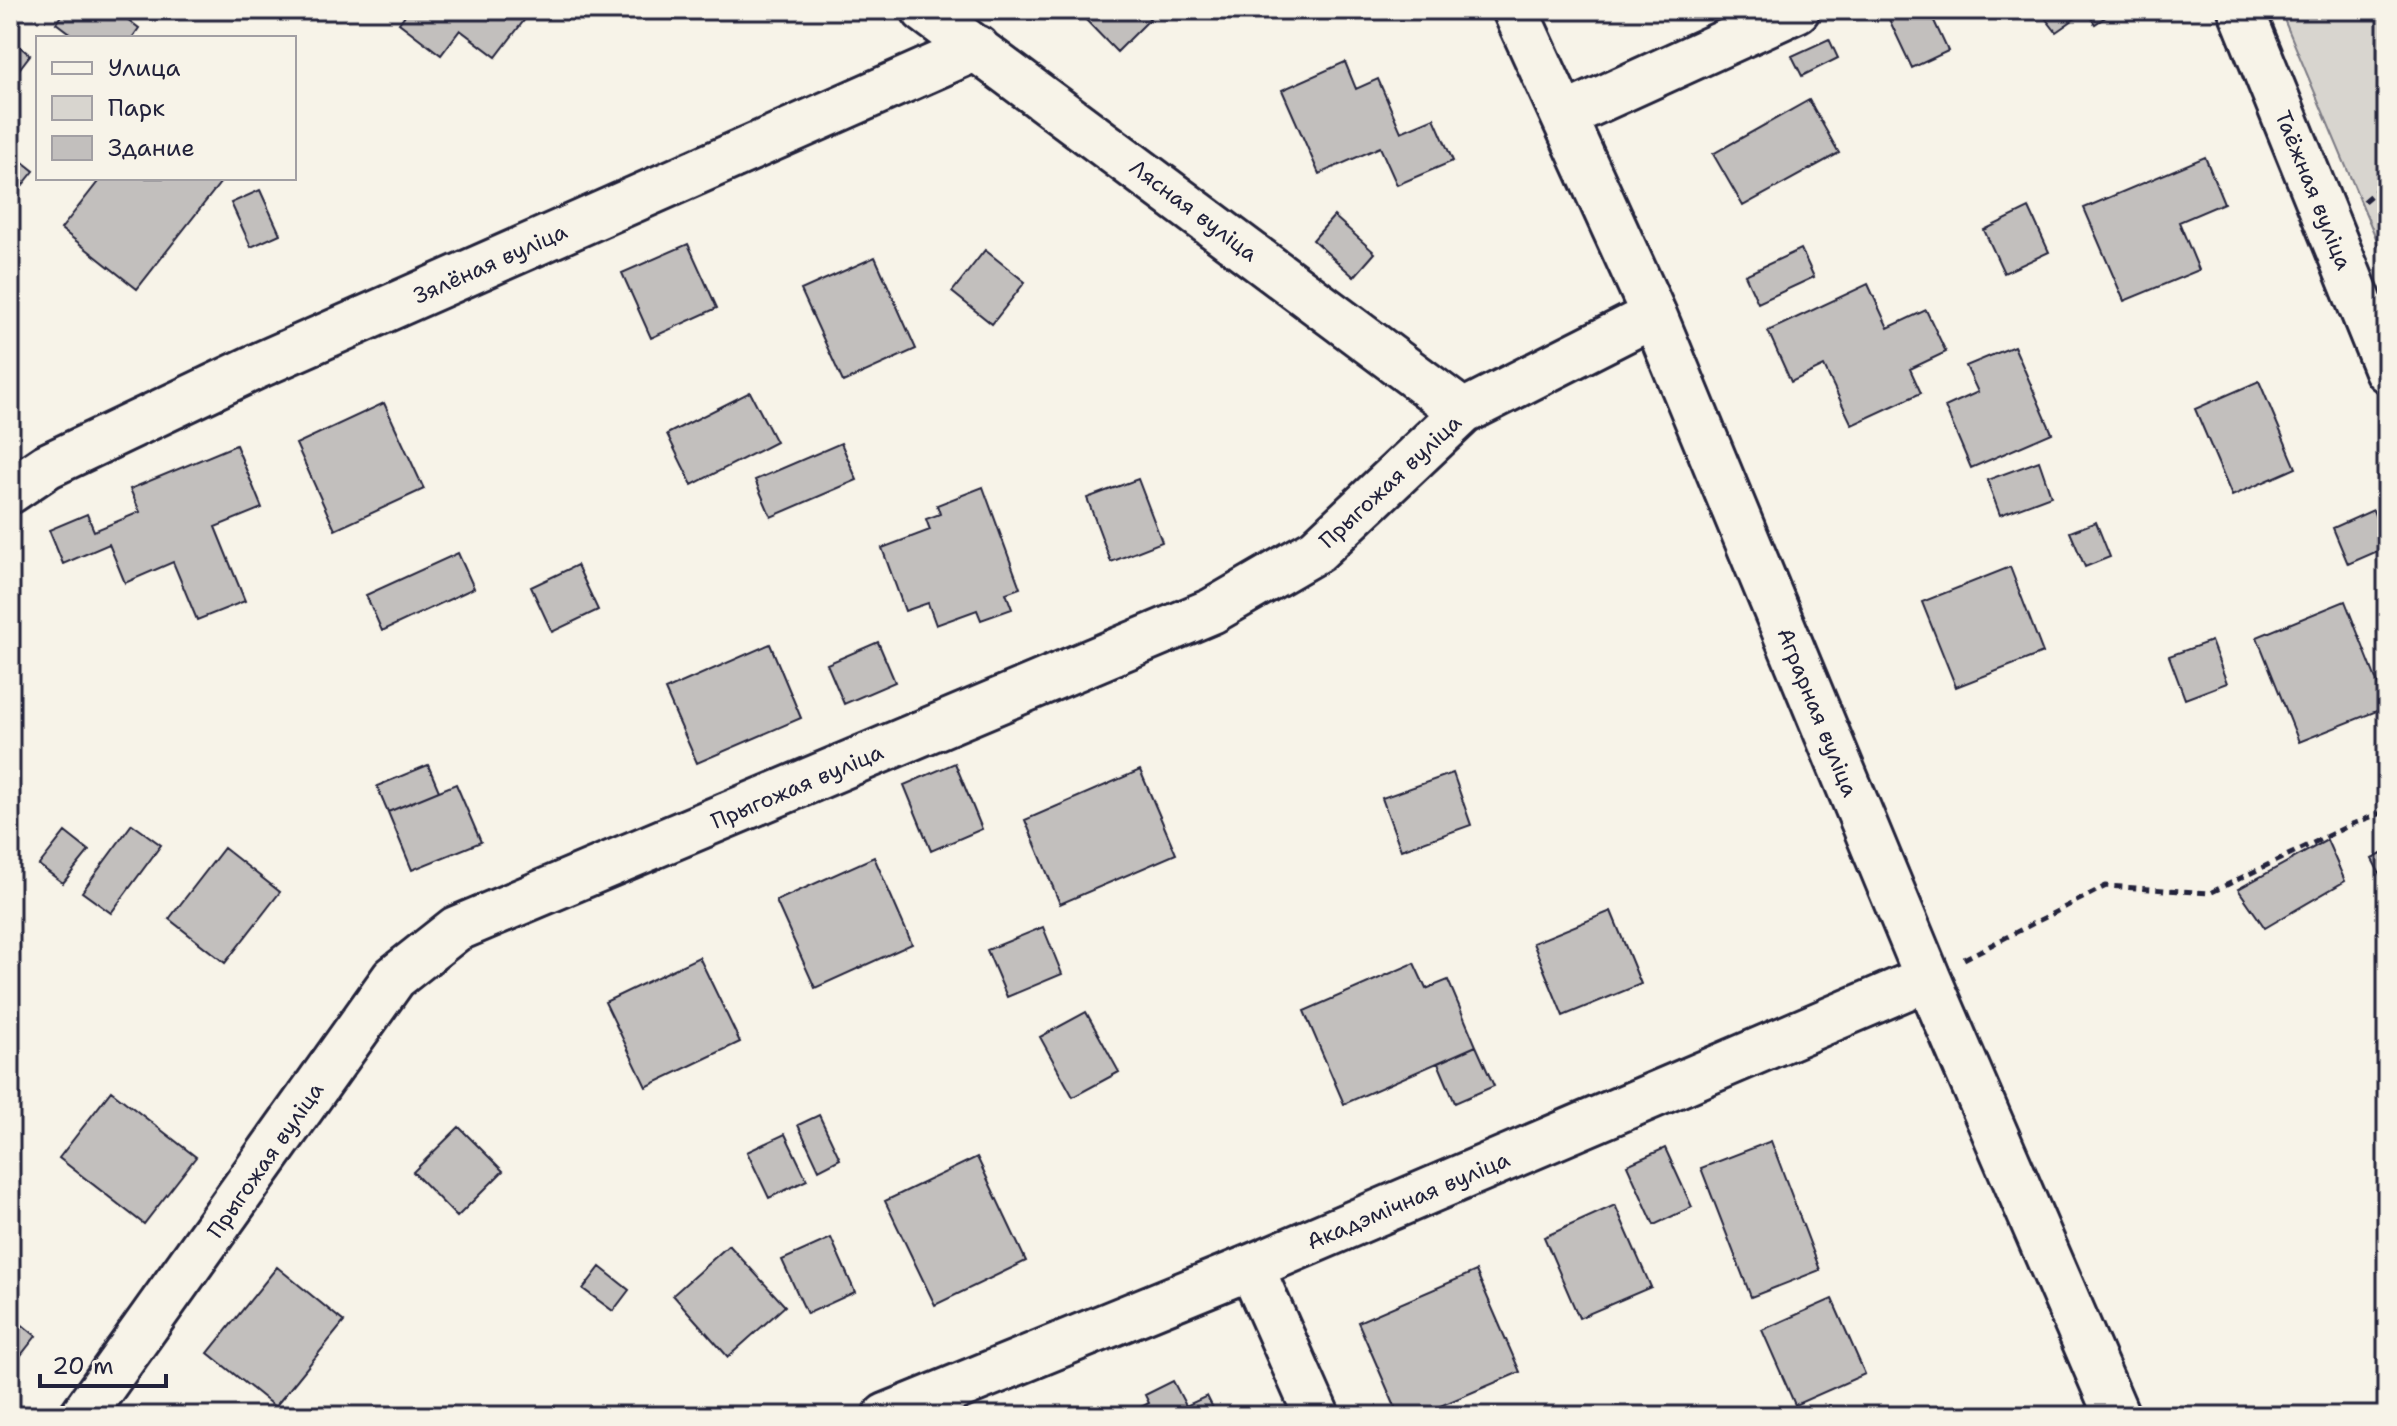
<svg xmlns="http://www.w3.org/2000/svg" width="2397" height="1426" font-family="'Shantell Sans',sans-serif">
	<rect width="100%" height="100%" fill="#f7f3e8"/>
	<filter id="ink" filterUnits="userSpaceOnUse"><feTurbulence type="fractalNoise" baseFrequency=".0125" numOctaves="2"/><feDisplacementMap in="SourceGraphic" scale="16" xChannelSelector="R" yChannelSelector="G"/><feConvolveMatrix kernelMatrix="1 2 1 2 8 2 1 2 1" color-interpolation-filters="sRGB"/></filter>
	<g filter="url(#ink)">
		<path fill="#d8d5cf" stroke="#7d7c85" stroke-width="2" d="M 2280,10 L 2387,10 L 2387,264 Z"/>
		<path fill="#c2bfbd" stroke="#22223b" stroke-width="2" d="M 65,10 L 115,10 L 139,28 L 132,38 L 76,38 L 56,23 Z
			M 409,10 L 532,10 L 496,57 L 460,30 L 441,55 L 399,23 Z
			M 1092,10 L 1141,10 L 1150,19 L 1117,52 L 1084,18 Z
			M 1897,10 L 1929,10 L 1948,51 L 1912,68 L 1887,15 Z
			M 2039,10 L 2116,10 L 2095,24 L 2086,11 L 2056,32 Z
			M 10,39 L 30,55 L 10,81 Z
			M 1829,39 L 1838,58 L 1802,76 L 1792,56 Z
			M 1345,62 L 1356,89 L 1378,79 L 1401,132 L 1434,118 L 1453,161 L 1397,185 L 1380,147 L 1319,174 L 1282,90 Z
			M 1809,100 L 1839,153 L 1743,206 L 1713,154 Z
			M 10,152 L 34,171 L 10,201 Z
			M 2205,157 L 2224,203 L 2179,222 L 2199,270 L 2124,301 L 2084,208 Z
			M 101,178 L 224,178 L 137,289 L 61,229 Z
			M 260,190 L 280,234 L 251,247 L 231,203 Z
			M 2029,208 L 2049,252 L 2004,273 L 1984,230 Z
			M 1334,216 L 1375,253 L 1354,277 L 1313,240 Z
			M 688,244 L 717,308 L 651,338 L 622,273 Z
			M 1801,249 L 1814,277 L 1758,303 L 1745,275 Z
			M 985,250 L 1025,282 L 992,324 L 952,292 Z
			M 875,257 L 916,349 L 843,382 L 801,290 Z
			M 1868,284 L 1888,328 L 1926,310 L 1946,352 L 1910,369 L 1921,393 L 1852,425 L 1824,366 L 1791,382 L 1768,331 Z
			M 2014,346 L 2052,433 L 1971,468 L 1945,407 L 1978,392 L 1966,366 Z
			M 2259,381 L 2296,468 L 2232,496 L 2195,409 Z
			M 750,392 L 776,442 L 692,485 L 667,434 Z
			M 384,403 L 424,489 L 335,530 L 296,444 Z
			M 841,443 L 857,480 L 771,517 L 755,480 Z
			M 236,445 L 262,508 L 215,527 L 245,601 L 197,620 L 173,562 L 125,583 L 109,544 L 63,564 L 49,530 L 87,514 L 94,531 L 140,512 L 130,489 Z
			M 2039,461 L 2051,496 L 2000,515 L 1987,480 Z
			M 1138,479 L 1162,542 L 1111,562 L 1087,498 Z
			M 983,487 L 1020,588 L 1006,593 L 1012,609 L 981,620 L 977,610 L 936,625 L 928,603 L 905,611 L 882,548 L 930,530 L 926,519 L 940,514 L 937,505 Z
			M 2373,510 L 2387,547 L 2348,564 L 2333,528 Z
			M 2096,522 L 2110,557 L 2085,567 L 2070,532 Z
			M 458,553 L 474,588 L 382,631 L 366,595 Z
			M 577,565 L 598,610 L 552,632 L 531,587 Z
			M 2010,567 L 2043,653 L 1956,687 L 1922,602 Z
			M 2345,601 L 2387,707 L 2299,742 L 2257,637 Z
			M 2211,641 L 2227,683 L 2185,699 L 2169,656 Z
			M 878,642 L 895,682 L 844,704 L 827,664 Z
			M 770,644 L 801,718 L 697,763 L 665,690 Z
			M 955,763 L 982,829 L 931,851 L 904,785 Z
			M 428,765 L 439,791 L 388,812 L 377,786 Z
			M 1140,770 L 1176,854 L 1060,904 L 1025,820 Z
			M 1453,773 L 1471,825 L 1401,850 L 1382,798 Z
			M 456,784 L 481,842 L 412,870 L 388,812 Z
			M 132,824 L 161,845 L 111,913 L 82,892 Z
			M 65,832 L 89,851 L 63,883 L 39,865 Z
			M 2327,840 L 2345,881 L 2265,928 L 2238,889 Z
			M 224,848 L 280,892 L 225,963 L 169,919 Z
			M 2387,851 L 2387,888 L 2372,859 Z
			M 874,857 L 912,944 L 815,988 L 776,901 Z
			M 1611,911 L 1641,984 L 1563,1016 L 1533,943 Z
			M 1043,927 L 1062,974 L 1007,997 L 987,950 Z
			M 699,957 L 740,1042 L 646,1087 L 605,1002 Z
			M 1414,963 L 1426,989 L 1448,980 L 1476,1046 L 1344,1104 L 1304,1011 Z
			M 1086,1012 L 1119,1072 L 1073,1097 L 1040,1037 Z
			M 1476,1046 L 1494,1086 L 1455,1103 L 1438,1063 Z
			M 111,1091 L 196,1157 L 144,1224 L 59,1158 Z
			M 819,1115 L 840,1159 L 819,1170 L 798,1125 Z
			M 459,1127 L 503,1171 L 457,1217 L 413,1172 Z
			M 785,1134 L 807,1180 L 769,1198 L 747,1152 Z
			M 1771,1141 L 1820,1270 L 1751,1297 L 1701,1168 Z
			M 1665,1148 L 1692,1207 L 1654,1225 L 1627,1165 Z
			M 977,1157 L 1026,1261 L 935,1305 L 885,1201 Z
			M 1615,1205 L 1651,1287 L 1579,1318 L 1544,1237 Z
			M 831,1238 L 855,1292 L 807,1314 L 782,1260 Z
			M 729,1245 L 785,1306 L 728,1357 L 673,1295 Z
			M 277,1267 L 344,1322 L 275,1407 L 208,1353 Z
			M 600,1267 L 629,1290 L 613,1311 L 583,1289 Z
			M 1476,1271 L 1520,1372 L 1417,1416 L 1399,1416 L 1358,1322 Z
			M 1832,1299 L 1865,1374 L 1795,1405 L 1762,1330 Z
			M 10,1315 L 36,1336 L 10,1369 Z
			M 1173,1381 L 1186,1406 L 1207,1396 L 1217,1416 L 1123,1416 L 1149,1403 L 1145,1395 Z"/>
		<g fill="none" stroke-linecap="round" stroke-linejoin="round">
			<defs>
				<path id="minor" d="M 924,10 L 1463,412
					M 1515,10 L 1654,315 L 1928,978 L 2117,1416
					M 2241,10 L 2387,370
					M 1564,116 L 1797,10
					M 10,491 L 47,466 L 253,368 L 977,48
					M 1251,1267 L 1317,1416
					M 82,1416 L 394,978 L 456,929 L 1212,611 L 1317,550 L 1463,412 L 1654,315
					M 886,1416 L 1251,1267 L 1928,978"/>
			</defs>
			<use href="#minor" stroke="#22223b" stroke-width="50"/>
			<path stroke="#22223b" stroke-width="5" stroke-dasharray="8 6" stroke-linecap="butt" d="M 2364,201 L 2387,181
				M 1964,959 L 2106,886 L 2210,893 L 2352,824 L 2387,811"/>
			<use href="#minor" stroke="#f7f3e8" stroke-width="44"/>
		</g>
	</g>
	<g text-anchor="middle" stroke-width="6" stroke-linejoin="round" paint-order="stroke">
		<g font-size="22" fill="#22223b" stroke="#f7f3e8">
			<text transform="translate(2314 190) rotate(68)" y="8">Таёжная вуліца</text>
			<text transform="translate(1194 210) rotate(37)" y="8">Лясная вуліца</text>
			<text transform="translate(490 263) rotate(-24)" y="8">Зялёная вуліца</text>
			<text transform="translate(1390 481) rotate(-43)" y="8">Прыгожая вуліца</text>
			<text transform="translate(1818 712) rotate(68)" y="8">Аграрная вуліца</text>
			<text transform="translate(797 786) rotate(-23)" y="8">Прыгожая вуліца</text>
			<text transform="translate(265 1160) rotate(-55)" y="8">Прыгожая вуліца</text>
			<text transform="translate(1408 1200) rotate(-23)" y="8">Акадэмічная вуліца</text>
		</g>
	</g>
	<rect width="2397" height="1426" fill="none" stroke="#f7f3e8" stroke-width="40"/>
	<rect x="20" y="20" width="2357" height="1386" fill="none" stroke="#22223b" stroke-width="3" filter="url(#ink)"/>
	<rect x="36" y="36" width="260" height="144" fill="#f7f3e8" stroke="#a29fa3" stroke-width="2"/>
	<rect x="52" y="62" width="40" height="12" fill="#f7f3e8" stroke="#a29fa3" stroke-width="2"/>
	<text x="108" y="76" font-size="24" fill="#22223b">Улица</text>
	<rect x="52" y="96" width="40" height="24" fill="#d8d5cf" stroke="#a29fa3" stroke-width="2"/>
	<text x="108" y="116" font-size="24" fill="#22223b">Парк</text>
	<rect x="52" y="136" width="40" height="24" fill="#c2bfbd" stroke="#a29fa3" stroke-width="2"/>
	<text x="108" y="156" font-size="24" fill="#22223b">Здание</text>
	<path d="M40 1374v12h126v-12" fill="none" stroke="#22223b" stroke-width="4"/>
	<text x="52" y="1374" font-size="24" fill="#22223b" stroke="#f7f3e8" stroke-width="6" paint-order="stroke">20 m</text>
</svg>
